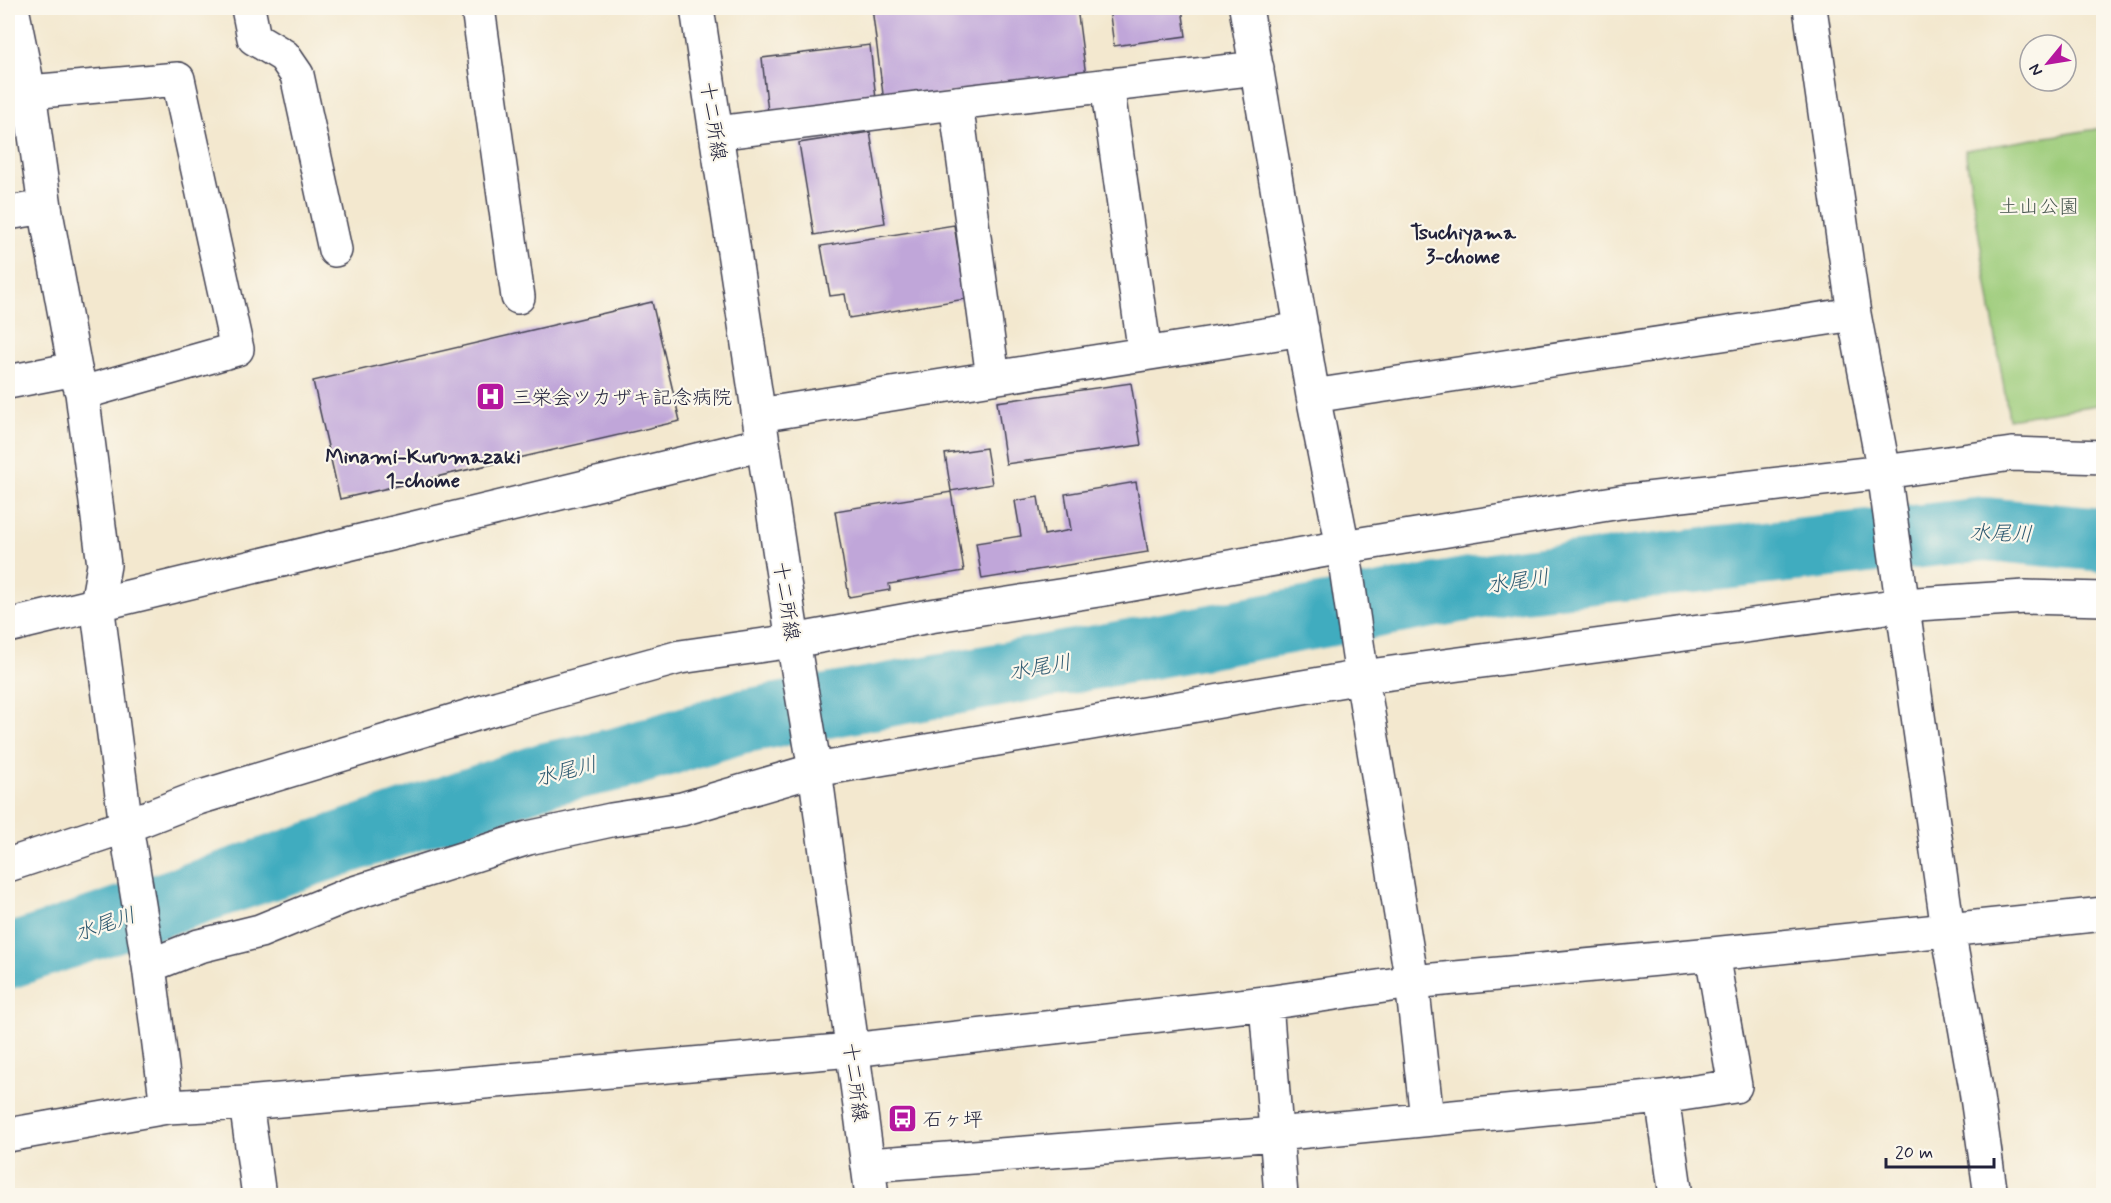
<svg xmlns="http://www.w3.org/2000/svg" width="2111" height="1203" font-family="Mynerve,'Klee One',sans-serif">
	<rect width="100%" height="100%" fill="#fbf7ec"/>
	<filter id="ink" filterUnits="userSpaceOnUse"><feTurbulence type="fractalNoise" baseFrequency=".0167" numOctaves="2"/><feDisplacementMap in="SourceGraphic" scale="12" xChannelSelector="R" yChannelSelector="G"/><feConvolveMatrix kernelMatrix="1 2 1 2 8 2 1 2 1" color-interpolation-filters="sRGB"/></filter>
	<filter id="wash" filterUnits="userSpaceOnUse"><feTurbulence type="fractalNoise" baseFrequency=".008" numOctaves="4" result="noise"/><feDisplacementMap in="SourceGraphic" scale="24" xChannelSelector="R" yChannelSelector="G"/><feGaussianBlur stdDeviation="1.35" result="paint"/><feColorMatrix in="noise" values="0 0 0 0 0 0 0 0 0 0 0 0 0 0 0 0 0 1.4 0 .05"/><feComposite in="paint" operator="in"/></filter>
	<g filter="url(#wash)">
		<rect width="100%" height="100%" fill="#f3e8cf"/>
		<path fill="#9dcc7a" stroke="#60775a" stroke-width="1.5" d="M 2103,128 L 2103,404 L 2009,419 L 1965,150 Z"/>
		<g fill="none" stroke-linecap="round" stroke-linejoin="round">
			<path stroke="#40acbf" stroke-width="64" d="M 8,957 L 546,774 L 618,759 L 740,722 L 1514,581 L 1985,529 L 2104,540"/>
		</g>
		<g id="blocks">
			<path fill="#c0a6d9" d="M 872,8 L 1077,8 L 1086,76 L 884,102 Z
				M 1109,8 L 1182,8 L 1186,36 L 1114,46 Z
				M 870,45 L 876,99 L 768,112 L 762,58 Z
				M 870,132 L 885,223 L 814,235 L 799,143 Z
				M 954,225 L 966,299 L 849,318 L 845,294 L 830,296 L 821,246 Z
				M 652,302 L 680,421 L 340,499 L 313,381 Z
				M 1131,383 L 1141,445 L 1006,464 L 997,402 Z
				M 986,448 L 992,484 L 951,491 L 945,454 Z
				M 1136,482 L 1148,552 L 982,579 L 976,543 L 1021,536 L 1015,501 L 1038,497 L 1044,535 L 1071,530 L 1065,494 Z
				M 951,492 L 964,571 L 889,584 L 890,590 L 849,597 L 835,511 Z"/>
		</g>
	</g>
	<g filter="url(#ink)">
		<use href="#blocks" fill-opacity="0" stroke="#414051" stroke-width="1.5"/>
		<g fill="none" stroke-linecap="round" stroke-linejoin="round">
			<defs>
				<path id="minor" d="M 12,8 L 29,92 L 45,207 L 75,369 L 82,393 L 104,565 L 97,604 L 126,826 L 149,966 L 167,1107
					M 248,8 L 254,38 L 284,56 L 297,75 L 335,250
					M 478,8 L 518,297
					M 1246,8 L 1313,396 L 1343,547 L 1362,677 L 1412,982 L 1427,1119
					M 1810,8 L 1854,314 L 1884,472 L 1948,930 L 1975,1083 L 1991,1196
					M 1107,85 L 1145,354
					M 29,92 L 178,79 L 237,349 L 82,393
					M 956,103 L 993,378
					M 716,133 L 956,103 L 1257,68
					M 8,213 L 45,207
					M 8,382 L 75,369
					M 1313,396 L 1854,314
					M 759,415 L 1302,329
					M 8,865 L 126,826 L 198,798 L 499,707 L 680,657 L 793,641 L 930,616 L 1105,589 L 1343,547 L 1620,502 L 1884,472 L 2012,454 L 2104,457
					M 149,966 L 199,946 L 260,931 L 348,895 L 528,838 L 611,820 L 682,809 L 815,770 L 1362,677 L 1902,605 L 2025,597 L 2104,599
					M 1266,1003 L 1281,1196
					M 1662,1097 L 1676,1196
					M 246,1103 L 259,1196
					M 8,1135 L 167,1107 L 246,1103 L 851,1050 L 1266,1003 L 1412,982 L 1712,954 L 2104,914
					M 868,1165 L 1276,1134 L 1662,1097 L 1735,1086 L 1712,954"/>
				<path id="tertiary" d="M 697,8 L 793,641 L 815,770 L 872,1196
					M 8,626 L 763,444"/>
			</defs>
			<use href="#minor" stroke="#414051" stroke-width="36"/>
			<use href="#tertiary" stroke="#414051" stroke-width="36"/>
			<use href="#minor" stroke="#fff" stroke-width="33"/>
			<use href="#tertiary" stroke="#fff" stroke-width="33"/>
		</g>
	</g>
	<defs>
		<symbol id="hospital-square" viewBox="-11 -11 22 22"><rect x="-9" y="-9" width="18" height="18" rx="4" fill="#b5179e" stroke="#fbf7ec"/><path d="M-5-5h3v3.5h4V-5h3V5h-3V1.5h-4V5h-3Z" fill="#fff"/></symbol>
		<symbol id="bus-square" viewBox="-11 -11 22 22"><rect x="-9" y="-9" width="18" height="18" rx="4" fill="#b5179e" stroke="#fbf7ec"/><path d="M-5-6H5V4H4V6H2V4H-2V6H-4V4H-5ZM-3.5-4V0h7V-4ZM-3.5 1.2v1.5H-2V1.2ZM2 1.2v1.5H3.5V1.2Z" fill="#fff"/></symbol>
	</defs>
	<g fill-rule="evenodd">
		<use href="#hospital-square" x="474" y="380" width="33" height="33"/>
		<use href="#bus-square" x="886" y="1102" width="33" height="33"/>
	</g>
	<g text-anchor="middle" stroke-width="4.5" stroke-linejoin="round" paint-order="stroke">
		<g font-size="20" fill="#22223b" stroke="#fbf7ec">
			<text transform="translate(714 121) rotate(81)" y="7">十二所線</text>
			<text transform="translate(787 601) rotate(81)" y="7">十二所線</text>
			<text transform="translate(856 1082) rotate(82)" y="7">十二所線</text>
		</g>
		<g font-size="20" fill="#47554e" stroke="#fbf7ec">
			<text x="2039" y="213">土山公園</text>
		</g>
		<g font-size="20" fill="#22223b" stroke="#fbf7ec" text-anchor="start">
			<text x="512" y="404">三栄会ツカザキ記念病院</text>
			<text x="923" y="1126">石ヶ坪</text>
		</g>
		<g font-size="21" font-weight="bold" fill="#22223b" stroke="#fbf7ec">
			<text x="1463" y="239">Tsuchiyama<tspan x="1463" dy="24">3-chome</tspan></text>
			<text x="423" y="463">Minami-Kurumazaki<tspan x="423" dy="24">1-chome</tspan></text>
		</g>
		<g font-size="21" font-style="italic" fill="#2e5970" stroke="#fbf7ec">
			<text transform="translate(2001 533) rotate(2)" y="7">水尾川</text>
			<text transform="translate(1518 581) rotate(-8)" y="7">水尾川</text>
			<text transform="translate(1040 667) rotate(-10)" y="7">水尾川</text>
			<text transform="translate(566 771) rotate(-14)" y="7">水尾川</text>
			<text transform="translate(105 924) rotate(-19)" y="7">水尾川</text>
		</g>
	</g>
	<rect width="2111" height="1203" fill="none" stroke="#fbf7ec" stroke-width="30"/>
	<g transform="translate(2048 63) rotate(240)"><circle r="28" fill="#fbf7ec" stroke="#a4a2a5" stroke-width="1.5"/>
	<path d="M0-4.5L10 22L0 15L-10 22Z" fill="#b5179e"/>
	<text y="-9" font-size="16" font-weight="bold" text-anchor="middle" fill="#22223b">N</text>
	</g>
	<path d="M1886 1158v9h108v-9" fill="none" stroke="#22223b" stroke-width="3"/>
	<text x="1895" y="1158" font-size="18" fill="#22223b" stroke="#fbf7ec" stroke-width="4.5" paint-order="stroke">20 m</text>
</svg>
